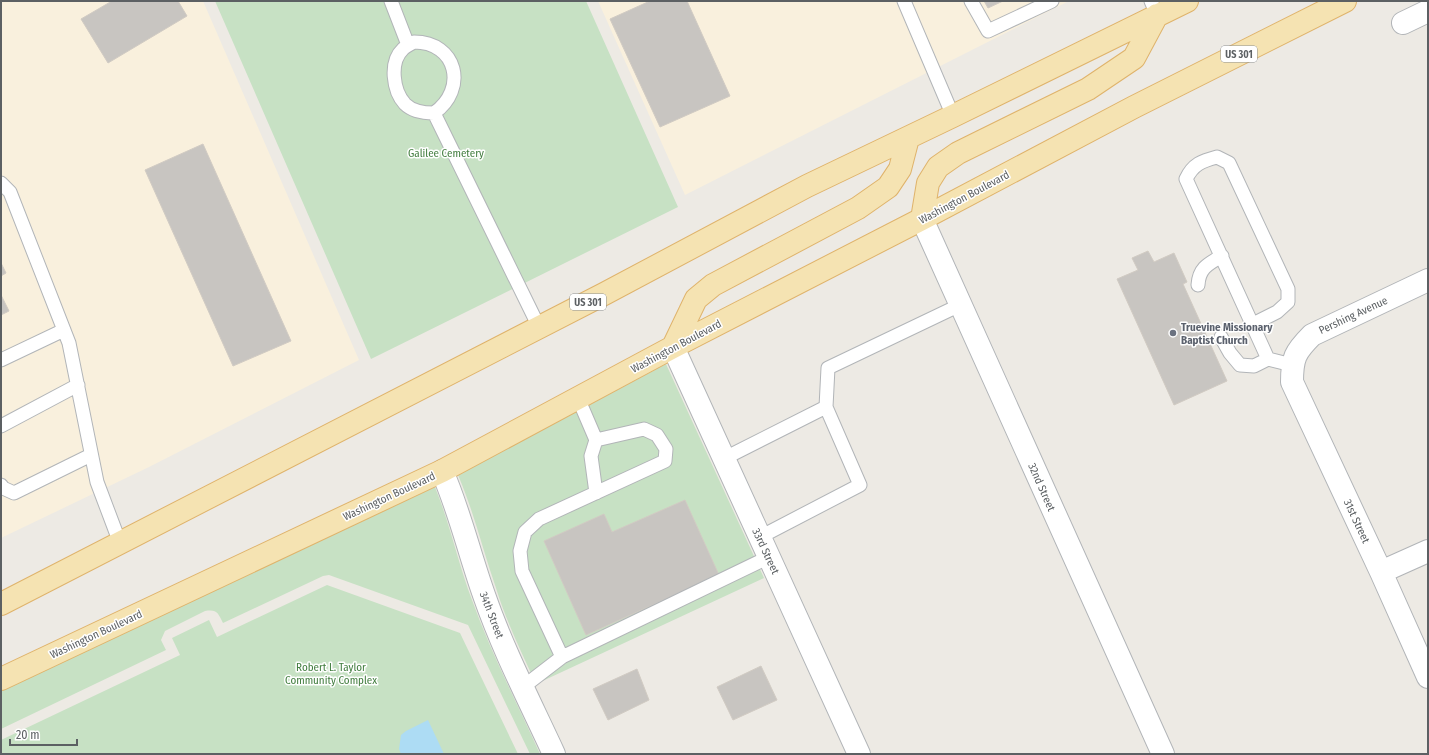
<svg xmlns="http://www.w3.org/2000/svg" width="1429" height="755" font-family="'Fira Sans Condensed',sans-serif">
	<rect width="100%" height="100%" fill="#edeae4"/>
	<path fill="#f9f0dd" d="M 1,1 L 203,1 L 359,360 L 149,467 L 1,538 Z
		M 598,1 L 1069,1 L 685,195 Z"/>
	<path fill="#c7e1c4" d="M 215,1 L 586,1 L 678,207 L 371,359 Z
		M 666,364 L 764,578 L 536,684 C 522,653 506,621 496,588 C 483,551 474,512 458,475 Z
		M 435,487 C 450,524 458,563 472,600 C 491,653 517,703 540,754 L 530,754 L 468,625 L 329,575 L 323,576 L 223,623 C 218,613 217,609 205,611 L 165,631 L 161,640 L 166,650 L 1,729 L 1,691 Z
		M 327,585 L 460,633 L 518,754 L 1,754 L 1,740 L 180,655 L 172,638 L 209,620 L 217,637 Z"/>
	<path fill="#addcf4" d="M 428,720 L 444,754 L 401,754 L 399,749 L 401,735 L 406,731 Z"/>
	<path fill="#c8c5c1" stroke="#d1cbc3" d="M 112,1 L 178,1 L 187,16 L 108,63 L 81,19 Z
		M 650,1 L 687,1 L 730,96 L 660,127 L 610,19 Z
		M 984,1 L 1003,1 L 988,8 Z
		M 203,144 L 291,341 L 233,366 L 145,170 Z
		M 1148,251 L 1154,262 L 1174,253 L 1187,282 L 1183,284 L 1227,381 L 1174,405 L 1117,279 L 1138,270 L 1132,258 Z
		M 1,263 L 6,273 L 1,276 Z
		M 1,295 L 9,311 L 1,315 Z
		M 685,500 L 719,575 L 586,635 L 544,541 L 604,514 L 612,532 Z
		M 761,666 L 777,700 L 733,720 L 717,687 Z
		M 637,669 L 649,700 L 608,720 L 593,689 Z"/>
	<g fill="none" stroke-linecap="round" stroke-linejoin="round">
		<defs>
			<path id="service" d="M 391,1 L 408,45
				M 904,1 L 953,116
				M 971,1 L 988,31 L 1052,1
				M 1151,1 L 1157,15
				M 414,42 C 457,42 468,89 434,113 C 424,113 413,112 405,104 C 393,91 389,62 403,49 C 406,46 410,44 414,42 Z
				M 434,113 L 539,327
				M 1,183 L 10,192 L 69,343 L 97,482 L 120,543
				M 1198,285 C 1199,268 1208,264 1222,256
				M 1253,324 L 1277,312 L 1288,302 L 1288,289 L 1229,163 L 1217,157 C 1202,161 1193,164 1186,179 L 1268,359 L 1292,365
				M 1221,337 L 1230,353 L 1240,365 L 1254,366 L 1268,359
				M 1,360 L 64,330
				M 578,398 L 596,440
				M 826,407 L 828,368 L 960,305
				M 1,426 L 78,385
				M 723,459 L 826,407 L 860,485 L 760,537
				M 1,485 L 3,488 L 14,493 L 91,455
				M 562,657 L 522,571 L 520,551 L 525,532 L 539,519 L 665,461 L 666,449 L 657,435 L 644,429 L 596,440 L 591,456 L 596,493
				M 523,687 L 562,657 L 769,557"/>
			<path id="minor" d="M 1403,23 L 1428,11
				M 922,219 L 1163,754
				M 1428,280 L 1312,335 C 1295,352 1292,358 1292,382 L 1381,572 L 1428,677
				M 673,347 L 859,754
				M 442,471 C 460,512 469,553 484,595 C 503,650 530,702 554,754
				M 1381,572 L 1428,551"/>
			<path id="primary" d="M 922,219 L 928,183 L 938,167 L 958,153 L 1088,89 L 1134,58 L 1157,15
				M 673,347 L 696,299 L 713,285 L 858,208 L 888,187 L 900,169 L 908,138
				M 1,604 L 604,294 L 807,186 L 953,116 L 1187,1
				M 1,679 L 442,471 L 673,347 L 922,219 L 1134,107 L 1345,1"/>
		</defs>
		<use href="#service" stroke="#b2b5b8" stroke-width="15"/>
		<use href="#minor" stroke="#b2b5b8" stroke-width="24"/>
		<use href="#primary" stroke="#dfb36b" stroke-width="24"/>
		<use href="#service" stroke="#fff" stroke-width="13"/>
		<use href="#minor" stroke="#fff" stroke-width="22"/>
		<use href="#primary" stroke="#f5e3b2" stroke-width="22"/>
	</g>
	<circle fill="#6b7280" stroke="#fff" stroke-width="1.5" cx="1173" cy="333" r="4"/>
	<g text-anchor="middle" stroke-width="3" stroke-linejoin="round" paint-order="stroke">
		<g fill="#fff" stroke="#8d9092" stroke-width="1">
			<rect x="1221" y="46" width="36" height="16" rx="3"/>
			<rect x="570" y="294" width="36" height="16" rx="3"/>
		</g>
		<g font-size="10" font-weight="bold" fill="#5c6063">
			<text x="1239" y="58">US 301</text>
			<text x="588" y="306">US 301</text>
		</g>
		<g font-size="11" fill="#437e40" stroke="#fff">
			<text x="446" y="157">Galilee Cemetery</text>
			<text x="331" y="671">Robert L. Taylor<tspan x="331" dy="13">Community Complex</tspan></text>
		</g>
		<g font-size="11" fill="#5c6063" stroke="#fff">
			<text transform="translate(964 197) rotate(-28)" y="4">Washington Boulevard</text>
			<text transform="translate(1353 315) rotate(-25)" y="4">Pershing Avenue</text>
			<text transform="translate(676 346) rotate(-28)" y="4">Washington Boulevard</text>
			<text transform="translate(1042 487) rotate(66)" y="4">32nd Street</text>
			<text transform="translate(389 496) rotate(-25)" y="4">Washington Boulevard</text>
			<text transform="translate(1357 521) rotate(65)" y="4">31st Street</text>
			<text transform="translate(766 551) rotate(65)" y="4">33rd Street</text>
			<text transform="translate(492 615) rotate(69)" y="4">34th Street</text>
			<text transform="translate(96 634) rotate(-25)" y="4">Washington Boulevard</text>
		</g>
		<g font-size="11" font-weight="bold" fill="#5b616d" stroke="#fff" text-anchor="start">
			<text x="1181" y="331">Truevine Missionary<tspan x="1181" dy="13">Baptist Church</tspan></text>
		</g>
	</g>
	<rect width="1429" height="755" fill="none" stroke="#5c6063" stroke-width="4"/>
	<path d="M10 739v6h67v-6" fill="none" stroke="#5c6063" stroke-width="2"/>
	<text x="16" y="739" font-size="12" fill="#5c6063" stroke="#ffffff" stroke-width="3" paint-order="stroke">20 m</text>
</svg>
